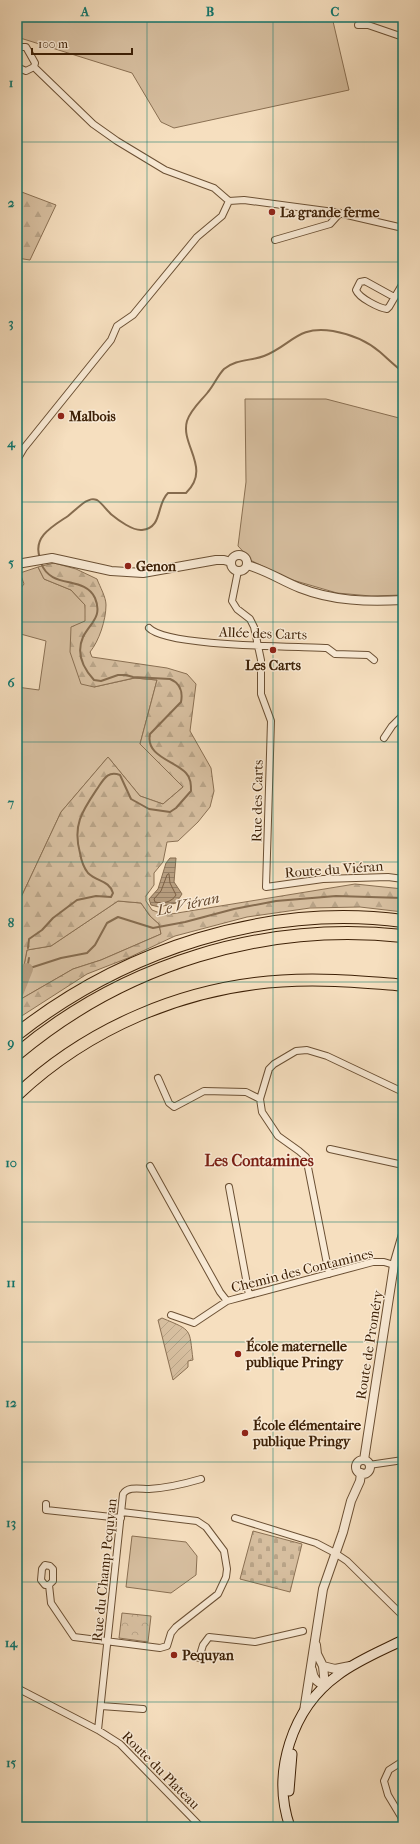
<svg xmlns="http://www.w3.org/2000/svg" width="420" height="1844" font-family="'IM FELL French Canon',serif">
	<defs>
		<pattern id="forest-firs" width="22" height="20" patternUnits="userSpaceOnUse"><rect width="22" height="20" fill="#d7bfa0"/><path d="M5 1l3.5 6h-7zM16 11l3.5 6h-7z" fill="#b9a488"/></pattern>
		<pattern id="cemetery-stones" width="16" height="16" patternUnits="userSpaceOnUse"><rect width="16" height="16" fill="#d7bfa0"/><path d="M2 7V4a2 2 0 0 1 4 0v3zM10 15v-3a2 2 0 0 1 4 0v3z" fill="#b9a488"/></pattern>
		<pattern id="park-crowns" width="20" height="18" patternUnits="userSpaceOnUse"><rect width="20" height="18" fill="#d7bfa0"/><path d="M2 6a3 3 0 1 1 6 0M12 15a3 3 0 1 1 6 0" fill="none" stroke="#b9a488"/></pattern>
		<pattern id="garden-furrows" width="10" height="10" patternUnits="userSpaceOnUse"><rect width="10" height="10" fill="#d7bfa0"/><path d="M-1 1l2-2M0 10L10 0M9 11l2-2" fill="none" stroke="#b9a488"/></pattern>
		<pattern id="water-rules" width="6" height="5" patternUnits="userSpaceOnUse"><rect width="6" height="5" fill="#b79e80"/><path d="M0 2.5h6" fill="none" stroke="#968067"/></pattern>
	</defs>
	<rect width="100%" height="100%" fill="#f6dfbf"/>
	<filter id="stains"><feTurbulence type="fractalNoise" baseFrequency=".005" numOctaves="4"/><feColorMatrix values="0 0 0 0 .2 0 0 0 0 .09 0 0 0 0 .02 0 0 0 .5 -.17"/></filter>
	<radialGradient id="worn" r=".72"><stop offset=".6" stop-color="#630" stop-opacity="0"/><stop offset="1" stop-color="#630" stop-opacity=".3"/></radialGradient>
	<path fill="#d7bfa0" stroke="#8a7053" d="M 17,17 L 332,17 L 349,90 L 174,128 L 161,122 L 132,73 L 17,37 Z
		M 245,399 L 326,399 L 403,419 L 403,595 L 371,596 L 337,593 L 289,579 L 252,561 L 238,546 L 246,482 Z
		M 38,567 L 44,579 L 71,590 L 85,605 L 94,687 L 135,678 L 157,680 L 140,744 L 183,787 L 163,804 L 140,796 L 108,757 L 61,812 L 17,906 L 17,687 L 39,690 L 46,641 L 17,633 L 17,593 L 24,584 L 20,573 Z
		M 118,901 L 141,903 L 150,916 L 159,924 L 161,934 L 101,960 L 73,969 L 21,999 L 21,981 L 27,950 L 51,946 Z
		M 132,1536 L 186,1542 L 197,1556 L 196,1575 L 171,1593 L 126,1587 Z"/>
	<path fill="url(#forest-firs)" stroke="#8a7053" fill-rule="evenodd" d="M 19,191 L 56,205 L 30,260 L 17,258 L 17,193 Z
		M 54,563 L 76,569 L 97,579 C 100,587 106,597 106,605 C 106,620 99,641 90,652 L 92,657 L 167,668 L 187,674 L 196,684 L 190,731 L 211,768 L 214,791 L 210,807 L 198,822 L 178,841 L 167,842 L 163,862 L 154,873 L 154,885 L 146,896 L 146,901 L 152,910 L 165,915 L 355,884 L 403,889 L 403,912 L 360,907 L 310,908 L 247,917 L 175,936 L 128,958 L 87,974 L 17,1019 L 17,906 L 61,812 L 108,757 L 140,796 L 163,804 L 183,787 L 140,744 L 157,680 L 134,678 L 94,687 L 81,684 L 70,652 L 71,627 L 85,621 L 85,605 L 71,590 L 44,579 L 38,567 ZM 118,901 L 141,903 L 150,916 L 159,924 L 161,934 L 101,960 L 73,969 L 21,999 L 21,981 L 27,950 L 51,946 Z"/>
	<path fill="url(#cemetery-stones)" stroke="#8a7053" d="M 253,1531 L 302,1544 L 290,1592 L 240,1579 Z"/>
	<path fill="url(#park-crowns)" stroke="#8a7053" d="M 122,1613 L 151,1616 L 148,1642 L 119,1638 Z"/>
	<path fill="url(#garden-furrows)" stroke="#8a7053" d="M 162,1318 C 193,1331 189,1328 193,1360 L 188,1361 L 188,1367 L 173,1380 L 158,1320 Z"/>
	<path fill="url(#water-rules)" stroke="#866c4f" d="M 170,858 L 176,858 L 174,882 L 182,894 L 176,903 L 159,907 L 151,905 L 149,899 L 158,889 L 166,863 Z"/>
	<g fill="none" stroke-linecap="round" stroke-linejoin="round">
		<path stroke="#7a5f43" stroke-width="1" d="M 169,874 L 170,883 L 176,895 C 172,902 163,904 155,902 L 154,899 L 161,891 L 167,875 Z"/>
		<path stroke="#866c4f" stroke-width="2" d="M 40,558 C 32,537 53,526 68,516 C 74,511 79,506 85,502 C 89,500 92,498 97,500 C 102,503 107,511 112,515 C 118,520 133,531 142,530 C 163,528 156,504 168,493 L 186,493 C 212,468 180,445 187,421 C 191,409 201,401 208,392 C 214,385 218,375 224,369 C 236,359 251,361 264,356 C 292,345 297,325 333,331 C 350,334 367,341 380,352 C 388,359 395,366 403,372
			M 28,948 L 29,939 L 42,930 L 53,918 L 77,900 L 96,896 L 111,897 L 113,893 C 109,880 97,882 88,873 C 84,868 81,859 80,853 C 72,824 83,810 99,786 C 105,777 109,771 120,775 L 131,799 L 149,809 L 170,812 L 176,808 L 191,791 C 191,785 191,778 186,773 C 175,761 145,756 150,734 L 181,702 C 183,692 180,683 170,679 L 133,677 L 126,675 L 118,675 L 101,681 L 94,680 C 83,668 76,653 83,637 C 90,623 103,617 95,598 C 84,575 51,590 41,563
			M 27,969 L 61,958 L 87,953 L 95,945 L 107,923 L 118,917 L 153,928 L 185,922 L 234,909 L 276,901 L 336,896 L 403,898
			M 27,969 L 29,958"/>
		<path stroke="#b79e80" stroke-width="12" d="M 17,994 L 27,969"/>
		<defs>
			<path id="minor" d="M 358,25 L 368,25 L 403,37
				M 17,47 L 26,47 L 35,63 L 34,67 L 93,124 L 117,141 L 165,170 L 214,188 L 229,201 L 244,200 L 334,212 L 403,228
				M 17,62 L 19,68 L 26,71 L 34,67
				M 275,240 L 330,224 L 340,213
				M 394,297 L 365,281 L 360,282 L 356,290 C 359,298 379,308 387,309 L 389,307 L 403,283
				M 17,460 L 24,448 L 111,340 L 117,326 L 133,315 L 197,237 L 222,216 L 229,201
				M 238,571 L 232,601 L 237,609 L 250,619 L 254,627 L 261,660 L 261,694 L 271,721 L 266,887 L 323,879 L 388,877 L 403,879
				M 149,628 C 167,647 296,646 327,648 L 335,654 L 368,655 L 374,660
				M 384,738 L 392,726 L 403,715
				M 158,1078 L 169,1103 L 174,1107 L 204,1091 L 246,1092 L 260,1099
				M 330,1149 L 403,1165
				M 150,1166 L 220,1292 L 227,1301 L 373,1262 L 384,1262 L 394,1265
				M 229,1187 L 249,1295
				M 329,1274 L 306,1157 L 299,1151 L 278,1136 L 262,1112 L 260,1099 L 269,1069 L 274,1064 L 296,1051 L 307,1050 L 327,1056 L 403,1092
				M 171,1315 L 194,1323 L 227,1301
				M 369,1465 L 403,1460
				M 46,1504 L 46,1510 L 121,1518
				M 235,1518 L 316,1543 L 335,1553 L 347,1561 L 403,1616
				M 45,1565 L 50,1566 L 53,1569 L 53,1581 L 49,1585 L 45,1585 L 41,1580 L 42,1569 Z
				M 49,1585 L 51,1603 L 74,1637 L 160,1648 L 167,1646 L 171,1633 L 176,1627 L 218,1594 L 226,1577 L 227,1569 L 224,1551 L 206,1527 L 197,1521 L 122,1512
				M 199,1658 L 203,1645 L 209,1637 L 255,1642 L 303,1631
				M 17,1688 L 98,1730 L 120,1744 L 201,1827
				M 101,1706 L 143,1709
				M 98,1730 L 123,1494 C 128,1486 140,1489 149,1489 C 166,1488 184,1484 201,1479
				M 403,1761 L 389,1770 L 384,1781 L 388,1795 L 403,1820"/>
			<path id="tertiary" d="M231 563a8 8 0 1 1 16 0a8 8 0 1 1-16 0Z
				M 17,564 L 52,558 L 111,571 L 143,573 L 216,560 L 224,560 L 231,562
				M 247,565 C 266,570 282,581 300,588 C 333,601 368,602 403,600
				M 364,1460 L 394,1265 L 403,1234
				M356 1467a7 7 0 1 1 14 0a7 7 0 1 1-14 0Z
				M 323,1666 L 335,1669 L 350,1666
				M 312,1670 C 313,1679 317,1682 325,1686 L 323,1666 L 317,1654 L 316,1645
				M 304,1711 L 323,1589 L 343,1532 L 351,1501 L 360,1481 L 361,1473"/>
			<path id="secondary" d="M 289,1791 L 292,1754
				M 290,1827 C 271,1773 292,1708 338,1675 C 358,1660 381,1651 403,1640"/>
			<path id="trunk" d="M 17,1095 C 88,1028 184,987 282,981 C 322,978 363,982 403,985"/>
			<path id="motorway" d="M 17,1034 C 124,950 266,903 403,921
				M 17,1054 C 124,964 264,921 403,936"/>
		</defs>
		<use href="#minor" stroke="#6b5034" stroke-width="8"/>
		<use href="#tertiary" stroke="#6b5034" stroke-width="10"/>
		<use href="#secondary" stroke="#3d2006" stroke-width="11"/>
		<use href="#trunk" stroke="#3d2006" stroke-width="13"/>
		<use href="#motorway" stroke="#3d2006" stroke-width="14"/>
		<use href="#minor" stroke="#f9ead5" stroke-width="6"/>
		<use href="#tertiary" stroke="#f9ead5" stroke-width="8"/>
		<use href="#secondary" stroke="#f9ead5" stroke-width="9"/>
		<use href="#trunk" stroke="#f6dfbf" stroke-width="11"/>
		<use href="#motorway" stroke="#f6dfbf" stroke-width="12"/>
	</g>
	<path fill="none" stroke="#0f766e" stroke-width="1" stroke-opacity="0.55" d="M 147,17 L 147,1827M 273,17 L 273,1827M 17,142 L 403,142M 17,262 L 403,262M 17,382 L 403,382M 17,502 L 403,502M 17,622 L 403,622M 17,742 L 403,742M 17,862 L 403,862M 17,982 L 403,982M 17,1102 L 403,1102M 17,1222 L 403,1222M 17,1342 L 403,1342M 17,1462 L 403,1462M 17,1582 L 403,1582M 17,1702 L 403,1702"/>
	<g fill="#8f2418" stroke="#f9ead5" stroke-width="1.5">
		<circle cx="272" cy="212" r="4"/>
		<circle cx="61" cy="416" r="4"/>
		<circle cx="128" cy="566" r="4"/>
		<circle cx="273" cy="650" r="4"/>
		<circle cx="238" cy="1354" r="4"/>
		<circle cx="245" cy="1433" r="4"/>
		<circle cx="174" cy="1655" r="4"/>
	</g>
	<g text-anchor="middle" stroke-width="3" stroke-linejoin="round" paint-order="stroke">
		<g font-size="14" font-weight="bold" fill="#3d2006" stroke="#f9ead5" text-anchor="start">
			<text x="280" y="217">La grande ferme</text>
			<text x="69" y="421">Malbois</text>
			<text x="136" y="571">Genon</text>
			<text x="273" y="670" text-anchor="middle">Les Carts</text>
			<text x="246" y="1351">École maternelle<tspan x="246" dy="16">publique Pringy</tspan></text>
			<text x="253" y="1430">École élémentaire<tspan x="253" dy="16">publique Pringy</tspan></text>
			<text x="182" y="1660">Pequyan</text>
		</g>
		<g font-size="14" fill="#3d2006" stroke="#f9ead5">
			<text transform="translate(263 633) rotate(2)" y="5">Allée des Carts</text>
			<text transform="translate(257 801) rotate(-89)" y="5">Rue des Carts</text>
			<text transform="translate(334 869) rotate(-4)" y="5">Route du Viéran</text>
			<text transform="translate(302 1270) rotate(-14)" y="5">Chemin des Contamines</text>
			<text transform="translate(369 1345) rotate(-81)" y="5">Route de Proméry</text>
			<text transform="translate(104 1570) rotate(-84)" y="5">Rue du Champ Pequyan</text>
			<text transform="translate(161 1770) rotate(45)" y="5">Route du Plateau</text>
		</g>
		<g font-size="15" font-style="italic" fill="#684c31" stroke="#f9ead5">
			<text transform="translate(188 904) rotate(-12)" y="5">Le Viéran</text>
		</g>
		<g font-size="16" font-weight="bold" fill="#7a1f14" stroke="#f9ead5">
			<text x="259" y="1166">Les Contamines</text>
		</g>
	</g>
	<rect width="420" height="1844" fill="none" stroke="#f6dfbf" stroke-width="44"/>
	<path d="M32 48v6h100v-6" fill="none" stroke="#3d2006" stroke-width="2"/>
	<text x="38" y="48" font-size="12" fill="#3d2006" stroke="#f9ead5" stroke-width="3" paint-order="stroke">100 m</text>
	<rect x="22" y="22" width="376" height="1800" fill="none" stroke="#0f766e" stroke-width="1.5"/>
	<g font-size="13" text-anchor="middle" font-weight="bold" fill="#0f766e">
		<text x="85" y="16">A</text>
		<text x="210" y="16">B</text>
		<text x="335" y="16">C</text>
		<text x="11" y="87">1</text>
		<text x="11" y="207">2</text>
		<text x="11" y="327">3</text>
		<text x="11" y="447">4</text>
		<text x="11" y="567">5</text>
		<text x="11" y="687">6</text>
		<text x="11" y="807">7</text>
		<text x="11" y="927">8</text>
		<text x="11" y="1047">9</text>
		<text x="11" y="1167">10</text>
		<text x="11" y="1287">11</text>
		<text x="11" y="1407">12</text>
		<text x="11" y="1527">13</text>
		<text x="11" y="1647">14</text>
		<text x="11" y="1767">15</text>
	</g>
	<rect width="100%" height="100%" filter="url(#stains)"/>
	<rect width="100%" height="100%" fill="url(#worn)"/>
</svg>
